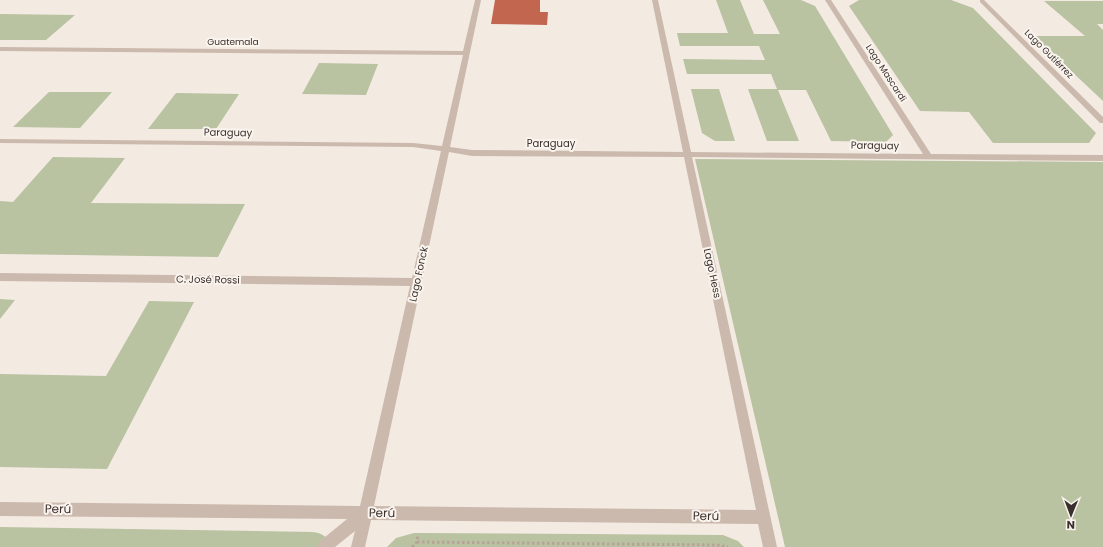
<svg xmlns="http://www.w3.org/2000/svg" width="1103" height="547" font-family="Poppins,sans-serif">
	<rect width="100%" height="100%" fill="#f3eae2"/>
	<path fill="#b9c2a1" d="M 716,0 L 740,0 L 754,34 L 780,34 L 763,0 L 801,0 L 815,6 L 893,135 L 886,142 L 831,141 L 806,90 L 778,90 L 799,141 L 767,141 L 748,89 L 777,89 L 771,74 L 687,74 L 683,59 L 765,60 L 759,46 L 680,46 L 677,33 L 728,33 Z
		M 859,0 L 951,0 L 973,8 L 1096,133 L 1089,143 L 993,143 L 969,112 L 920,111 L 849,6 Z
		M 1044,1 L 1103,1 L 1103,24 L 1097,24 L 1103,30 L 1103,101 L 1034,36 L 1085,36 Z
		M 0,14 L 75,15 L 46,40 L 0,40 Z
		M 319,63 L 378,64 L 366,95 L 302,94 Z
		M 691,89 L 719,89 L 735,141 L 715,141 L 702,133 Z
		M 49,92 L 112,92 L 80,128 L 13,127 Z
		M 176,93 L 239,94 L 216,129 L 148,129 Z
		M 53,157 L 125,158 L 91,203 L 245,204 L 218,257 L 0,254 L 0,201 L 13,202 Z
		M 695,159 L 1103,162 L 1103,547 L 785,547 Z
		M 0,299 L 15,300 L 0,319 Z
		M 149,301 L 194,302 L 107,469 L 0,467 L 0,374 L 106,376 Z
		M 0,527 L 312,532 C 322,533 329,537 332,547 L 0,547 Z
		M 414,533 L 723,535 L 738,541 L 744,547 L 387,547 L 396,538 Z"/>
	<path fill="#c26650" d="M 495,0 L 540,0 L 540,12 L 548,12 L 547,25 L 491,24 Z"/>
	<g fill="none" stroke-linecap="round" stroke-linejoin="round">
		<path stroke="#b7a397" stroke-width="3" stroke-dasharray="2.5 2.5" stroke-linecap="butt" d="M 417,542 L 717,545 L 728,547
			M 412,547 L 417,542 L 418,534"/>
		<path fill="#cbb9ad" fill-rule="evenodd" d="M 475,0 L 481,0 L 450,147 L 472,150 L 683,152 L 652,0 L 658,0 L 691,152 L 923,154 L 825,0 L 831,0 L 931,154 L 1103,155 L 1103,161 L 692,157 L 777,547 L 763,547 L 758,524 L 371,520 L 365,547 L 351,547 L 355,531 L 335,547 L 317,547 L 319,542 L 347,519 L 0,516 L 0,502 L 360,506 L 410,286 L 0,281 L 0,273 L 412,278 L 441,151 L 413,147 L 0,143 L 0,139 L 413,143 L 442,146 L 463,55 L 0,51 L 0,47 L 463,51 ZM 449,152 L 472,156 L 684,157 L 756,510 L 374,506 Z
			M 980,0 L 984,0 L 1103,117 L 1103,123 L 1100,123 L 980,2 Z"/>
	</g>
	<g text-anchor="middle" stroke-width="4" stroke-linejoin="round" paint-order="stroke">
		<g font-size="9" fill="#3a2f2c" stroke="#faf4ee">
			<text x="233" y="45">Guatemala</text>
			<text transform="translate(1049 54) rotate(45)" y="3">Lago Gutiérrez</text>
			<text transform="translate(886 73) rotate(57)" y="3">Lago Mascardi</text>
		</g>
		<g font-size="10" fill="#3a2f2c" stroke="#faf4ee">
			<text transform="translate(228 132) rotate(1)" y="4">Paraguay</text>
			<text x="551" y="147">Paraguay</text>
			<text transform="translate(875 145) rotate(1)" y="4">Paraguay</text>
			<text transform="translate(713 273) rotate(78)" y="4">Lago Hess</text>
			<text transform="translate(418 274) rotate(-78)" y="4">Lago Fonck</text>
			<text transform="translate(208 279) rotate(1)" y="4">C. José Rossi</text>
		</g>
		<g font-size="12" fill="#3a2f2c" stroke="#faf4ee">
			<text transform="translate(58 509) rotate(1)" y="4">Perú</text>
			<text transform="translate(382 513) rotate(1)" y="4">Perú</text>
			<text transform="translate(706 516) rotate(1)" y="4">Perú</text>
		</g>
	</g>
	<g transform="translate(1071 515) rotate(181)" stroke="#faf4ee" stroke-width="3" paint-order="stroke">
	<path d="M0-3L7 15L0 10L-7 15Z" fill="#3a2f2c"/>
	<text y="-6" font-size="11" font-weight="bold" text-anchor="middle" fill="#3a2f2c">N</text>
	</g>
</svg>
